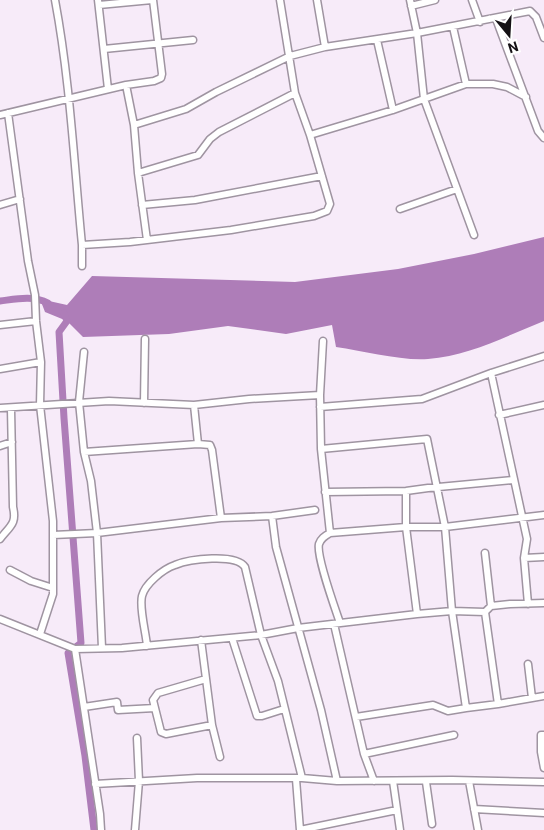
<svg xmlns="http://www.w3.org/2000/svg" width="544" height="830" font-family="Roboto,sans-serif">
	<rect width="100%" height="100%" fill="#f7ebf9"/>
	<path fill="#ae7db8" d="M 544,237 L 544,321 C 506,336 469,356 428,359 C 401,361 364,351 336,347 L 332,325 L 286,334 L 228,326 L 169,334 L 83,337 L 67,321 L 45,312 L 40,299 L 67,305 L 92,276 L 295,282 L 398,269 L 474,254 Z"/>
	<g fill="none" stroke-linecap="round" stroke-linejoin="round">
		<path stroke="#ae7db8" stroke-width="7" d="M 0,301 C 16,299 33,295 48,303
			M 64,313 L 67,321 L 59,332 L 64,418 L 81,643 L 68,653 L 85,756 L 94,830"/>
		<defs>
			<path id="street" d="M 55,0 C 70,80 74,163 82,245 L 82,266
				M 98,0 L 108,89
				M 317,0 L 325,47
				M 410,0 L 417,33 L 530,11 L 536,17 L 544,38
				M 472,0 L 480,22
				M 99,5 L 152,0
				M 411,6 L 435,0
				M 496,19 L 538,131 L 544,138
				M 453,27 L 466,84
				M 377,40 L 393,110
				M 104,49 L 193,40
				M 126,85 L 154,81 L 161,78 L 162,74 L 153,0
				M 8,113 L 28,261 L 35,295 L 36,321 L 41,362 L 40,405 L 53,521 L 53,594 L 40,634
				M 0,115 L 126,85 L 134,125 L 186,109 L 216,92 L 290,56 L 325,47 L 417,33 L 424,99 L 474,235
				M 134,125 L 138,173 L 147,240
				M 310,135 L 393,110 L 466,84 L 493,84 L 507,87 L 526,97
				M 138,173 L 198,155 L 210,139 L 219,132 L 295,93
				M 0,205 L 20,199
				M 142,205 L 195,200 L 322,176
				M 400,209 L 457,189
				M 82,245 L 130,242 L 231,230 L 314,216 L 327,211 L 330,204 L 310,135 L 295,93 L 280,0
				M 0,325 L 36,321
				M 84,352 L 79,402 L 84,452 L 91,481 L 97,533 L 221,518 L 272,516 L 315,510
				M 0,369 L 41,362
				M 491,373 L 527,539 L 524,558 L 528,604
				M 320,395 L 323,341
				M 144,403 L 145,339
				M 194,405 L 198,444
				M 320,407 L 422,399 L 491,373 L 544,356
				M 0,408 L 109,401 L 194,405 L 249,399 L 320,395 L 321,449 L 330,533 C 325,536 321,538 319,544 C 316,556 335,608 340,623
				M 499,415 L 544,405
				M 0,446 L 12,442
				M 321,449 L 427,439 L 445,527 L 452,611 L 466,708 L 498,704 L 532,698 L 528,664
				M 84,452 L 198,444 L 210,445 L 212,450 L 221,518
				M 406,491 L 406,527 L 417,614
				M 325,492 L 406,491 L 428,488 L 513,480
				M 272,516 L 276,547 L 321,710 L 337,781
				M 330,533 L 406,527 L 445,527 L 544,515
				M 53,535 L 97,533 L 102,648
				M 0,539 C 10,526 17,524 13,507 L 11,409
				M 485,553 L 491,606
				M 524,558 L 544,557
				M 10,570 L 31,581 L 53,588
				M 485,612 L 498,704
				M 0,619 L 75,649 L 122,648 L 261,635 L 298,628 L 417,614 L 452,611 L 485,612 L 491,606 L 510,604 L 544,603
				M 334,624 L 364,754 L 374,781
				M 232,638 L 257,716 L 262,716 L 284,709
				M 201,640 L 212,725 L 220,757
				M 147,646 C 146,633 139,608 142,596 C 145,584 163,569 175,565 C 189,559 236,553 245,567 L 261,635 L 278,681 L 302,778
				M 75,649 L 100,814 L 101,830
				M 206,679 L 158,693 L 153,700 L 161,732 L 166,734 L 212,725
				M 532,698 L 544,696
				M 84,707 L 117,702 L 118,710 L 155,708
				M 356,717 L 433,705 L 448,711 L 466,708
				M 544,735 L 541,735 L 541,752 L 544,768
				M 364,754 L 454,735
				M 296,779 L 300,830 L 397,810
				M 393,781 L 400,830
				M 469,781 L 478,830
				M 426,782 L 432,824
				M 95,784 L 197,778 L 302,778 L 337,781 L 452,780 L 544,782
				M 474,809 L 544,813
				M 135,830 L 139,781 L 137,738"/>
		</defs>
		<use href="#street" stroke="#9f94a1" stroke-width="9"/>
		<use href="#street" stroke="#fff" stroke-width="6"/>
	</g>
	<g transform="translate(509 35) rotate(162)" stroke="#ffffff" stroke-width="4" paint-order="stroke">
	<path d="M0-4L9 19L0 12L-9 19Z" fill="#151115"/>
	<text y="-8" font-size="14" font-weight="bold" text-anchor="middle" fill="#151115">N</text>
	</g>
</svg>
